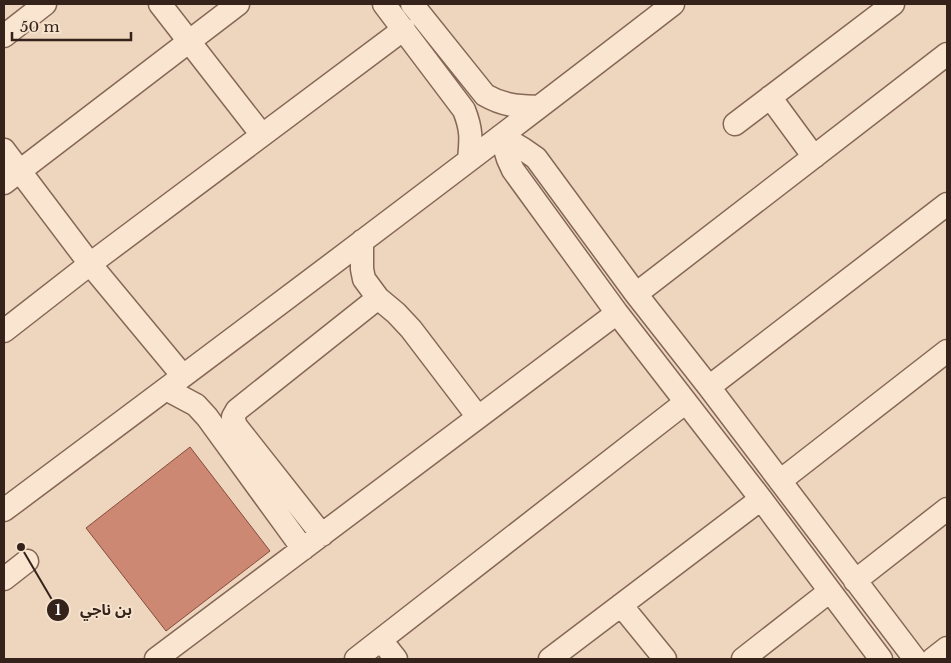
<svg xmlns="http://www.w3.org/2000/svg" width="951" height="663" font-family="'Libre Baskerville','Noto Sans Arabic',serif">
	<rect width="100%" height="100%" fill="#eed6be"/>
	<path fill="#cc8873" stroke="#854c3c" d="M 190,447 L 270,551 L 166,631 L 86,528 Z"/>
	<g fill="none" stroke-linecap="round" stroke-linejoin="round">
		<defs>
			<path id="minor" d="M 160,4 L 262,135
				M 384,4 L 464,110 C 472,130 471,139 469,160
				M 412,4 L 485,95 C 504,106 518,106 539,107
				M 4,36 L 45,4
				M 770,97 L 814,157
				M 735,124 L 893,4
				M 501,136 L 523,149 L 536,158 L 636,294 L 709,387 L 915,659
				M 501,136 L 508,159 L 513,170 L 617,313 L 761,499 L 881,659
				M 4,150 L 90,264 L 183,376
				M 4,183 L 238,4
				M 362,241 L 362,269 L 364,279 L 378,298 L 396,313 L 411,329 L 478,417
				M 636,294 L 947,54
				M 4,331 L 90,264 L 404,29
				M 709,387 L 947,204
				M 166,389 L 196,405 L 207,417 L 303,549
				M 780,481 L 947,351
				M 4,510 C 228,343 452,175 673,4
				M 322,535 L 236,426 L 233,417 L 237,410 L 378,298
				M 4,579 L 27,561
				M 855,581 L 947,509
				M 621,605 L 665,659
				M 381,640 L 396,659
				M 156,659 L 617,313
				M 356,659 L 686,402
				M 550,659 L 761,499
				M 743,659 L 830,591
				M 933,659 L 947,648"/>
		</defs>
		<use href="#minor" stroke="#856757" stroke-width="25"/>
		<use href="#minor" stroke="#f9e5d0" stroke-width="22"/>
	</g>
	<path fill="none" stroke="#35231b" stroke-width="2" d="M21 547L58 610"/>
	<g fill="#35231b" stroke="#f5e2cd" stroke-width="2">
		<circle cx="21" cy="547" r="5"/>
		<circle cx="58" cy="610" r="12"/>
	</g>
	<g font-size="15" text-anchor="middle" font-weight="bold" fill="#fff">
		<text x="58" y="615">1</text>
	</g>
	<g font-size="15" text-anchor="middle" font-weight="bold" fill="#35231b" stroke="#f5e2cd" stroke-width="4" stroke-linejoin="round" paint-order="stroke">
		<text x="106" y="615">بن ناجي</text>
	</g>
	<rect width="951" height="663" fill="none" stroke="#35231b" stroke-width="10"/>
	<path d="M12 32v8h119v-8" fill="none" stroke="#35231b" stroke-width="2.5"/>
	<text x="20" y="32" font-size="15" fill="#35231b" stroke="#f5e2cd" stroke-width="4" paint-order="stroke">50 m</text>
</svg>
